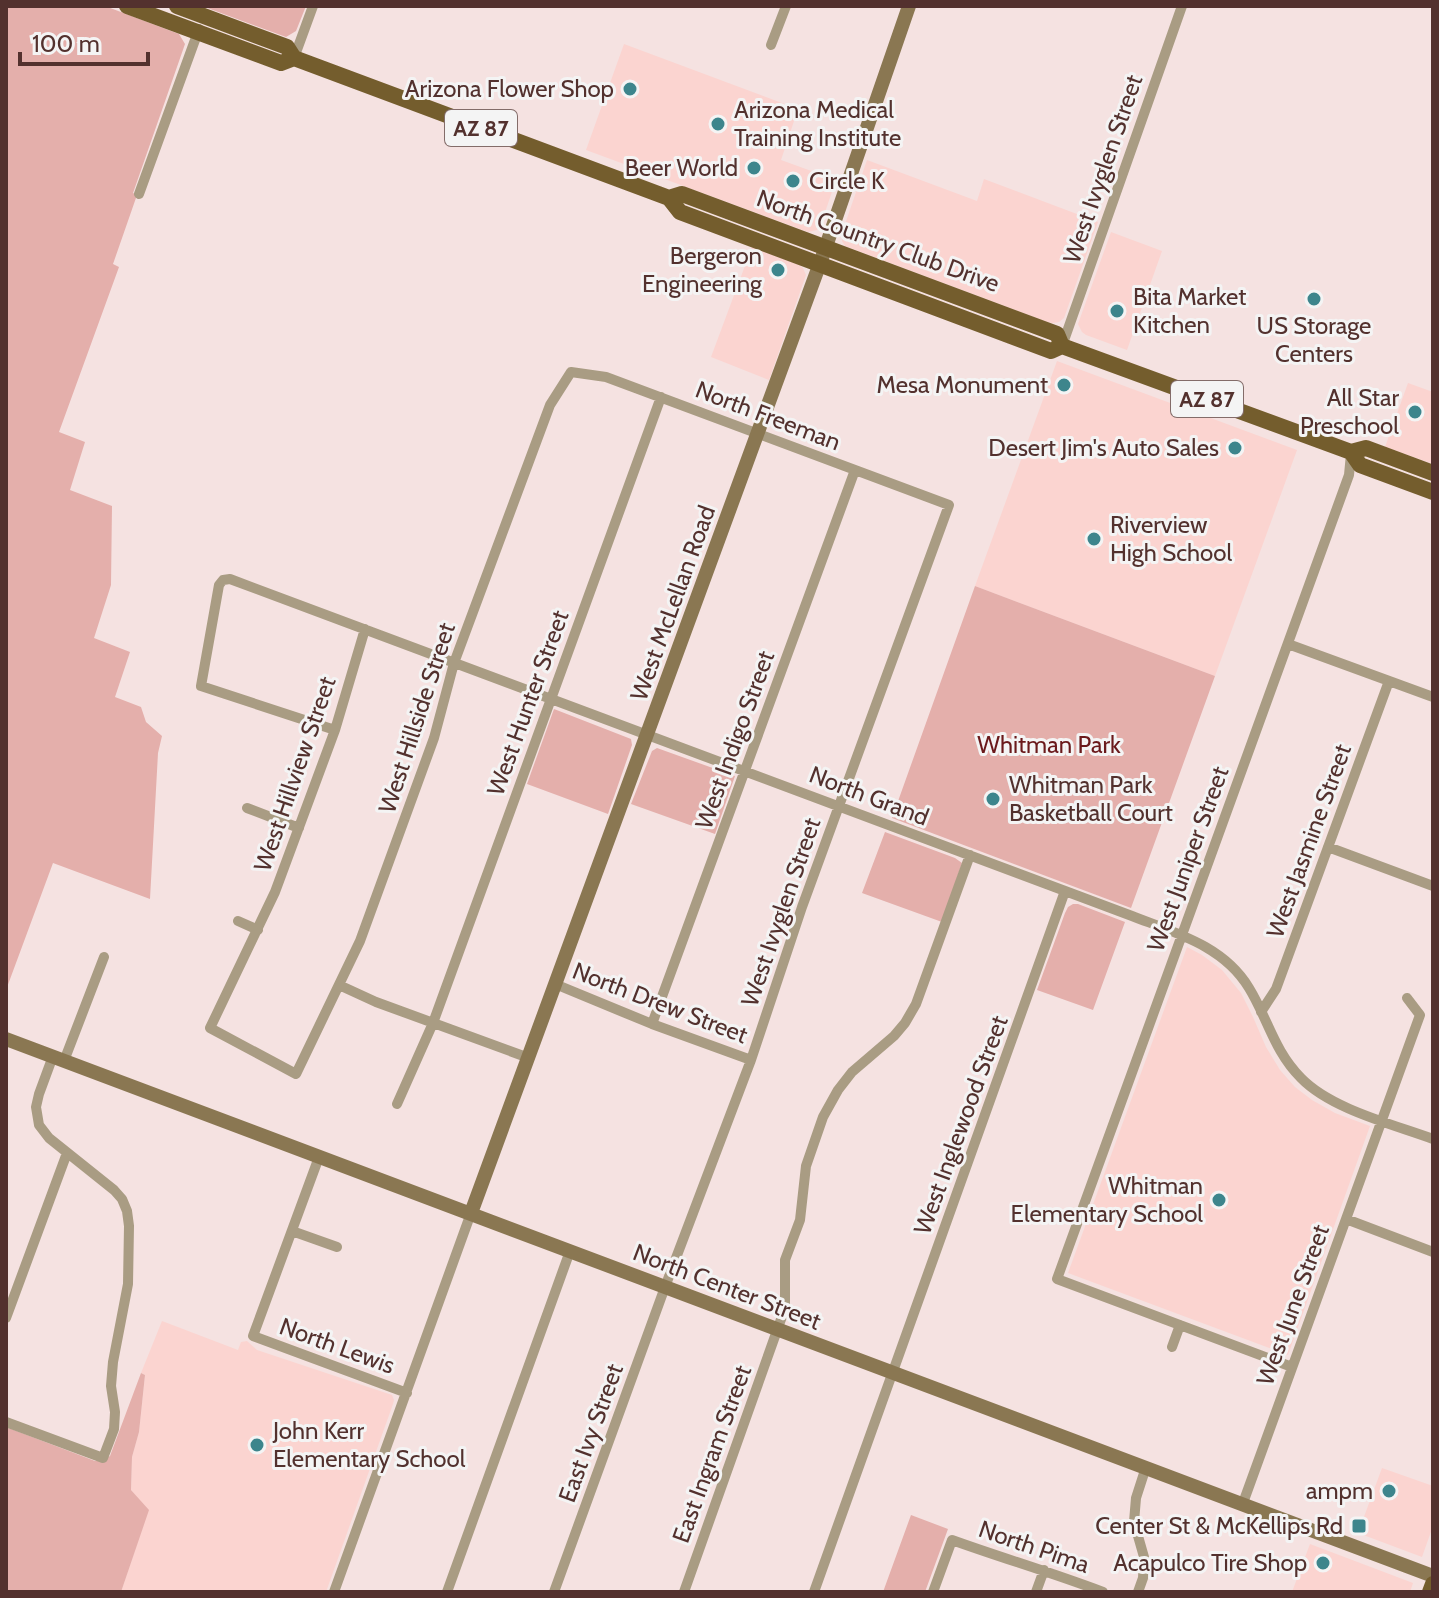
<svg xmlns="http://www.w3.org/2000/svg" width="1439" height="1598" font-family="Cabin,sans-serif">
	<rect width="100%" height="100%" fill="#f5e2e1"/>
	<path fill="#fbd4d0" d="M 624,44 L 798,109 L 781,160 L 836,180 L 820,227 L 817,230 L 808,232 L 586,150 Z
		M 867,160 L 977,201 L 984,179 L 1098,222 L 1064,318 L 1059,322 L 1053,323 L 1047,322 L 845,246 L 842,241 L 843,230 Z
		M 1111,232 L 1162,251 L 1127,350 L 1086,335 L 1082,332 L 1078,324 Z
		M 752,247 L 799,265 L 803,268 L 806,275 L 769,380 L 711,357 Z
		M 1057,361 L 1297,450 L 1215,676 L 975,586 Z
		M 1408,383 L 1433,392 L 1433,464 L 1385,447 Z
		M 1187,947 L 1202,955 L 1222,970 L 1241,993 L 1253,1017 L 1266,1047 L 1280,1070 L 1295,1087 L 1312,1100 L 1335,1113 L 1370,1126 L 1288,1355 L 1068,1273 Z
		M 162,1321 L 238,1350 L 241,1342 L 247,1341 L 257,1350 L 392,1395 L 394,1400 L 393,1404 L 326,1592 L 121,1592 L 148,1511 L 131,1490 L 132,1457 L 139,1432 L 145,1375 L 141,1373 Z
		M 1382,1468 L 1433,1486 L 1433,1526 L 1422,1557 L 1358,1533 Z
		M 1310,1544 L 1413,1583 L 1410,1592 L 1292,1592 Z"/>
	<path fill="#e4afab" d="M 6,6 L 105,6 L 179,34 L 185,44 L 133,193 L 137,195 L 113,264 L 119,267 L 59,432 L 85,442 L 70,490 L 112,506 L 111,585 L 94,638 L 130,652 L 115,697 L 141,707 L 146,722 L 162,736 L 158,753 L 150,899 L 53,863 L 6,990 Z
		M 202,6 L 306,6 L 296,31 L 286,37 Z
		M 975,586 L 1215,676 L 1131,908 L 892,818 Z
		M 554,709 L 631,739 L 632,745 L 608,814 L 527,784 Z
		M 657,748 L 735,776 L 715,834 L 631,804 L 652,751 Z
		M 885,832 L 955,858 L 962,863 L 942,922 L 862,893 Z
		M 1073,904 L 1078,904 L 1125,922 L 1093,1010 L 1037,990 L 1065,913 L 1068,907 Z
		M 141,1373 L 145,1375 L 139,1432 L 132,1457 L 131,1490 L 149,1510 L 121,1592 L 10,1592 L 6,1590 L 6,1427 L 95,1461 L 102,1460 L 110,1456 Z
		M 911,1515 L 948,1529 L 925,1592 L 883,1592 Z"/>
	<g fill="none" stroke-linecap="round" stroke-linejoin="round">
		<path stroke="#a99c83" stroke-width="10" d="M 771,45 L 786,6
			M 294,58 L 313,6
			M 139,194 L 199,29
			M 1062,346 L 1182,6
			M 365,629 L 335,730 L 275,892 L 210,1028 L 296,1074 L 360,941 L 434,738 L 454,663 L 550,405 L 571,372 L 606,377 L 949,505 L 802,907 L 751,1060 L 665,1287 L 554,1592
			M 1288,644 L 1433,697
			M 335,730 L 201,686 L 219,585 L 223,580 L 230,579 L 1132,916 C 1176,933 1224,946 1249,988 C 1268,1019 1274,1051 1301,1078 C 1331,1109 1392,1124 1433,1139
			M 247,808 L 299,828
			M 1328,847 L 1433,886
			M 238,921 L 258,930
			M 555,984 L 652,1024 L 751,1060
			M 339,985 L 376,1002 L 529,1058
			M 1261,1012 L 1276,989 L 1389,681
			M 652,1024 L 855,470
			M 64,1061 L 104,957
			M 397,1104 L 433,1023 L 661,397
			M 319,1157 L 253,1336 L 407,1393
			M 1346,1219 L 1433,1252
			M 292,1231 L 337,1247
			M 6,1318 L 67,1153
			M 1172,1347 L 1180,1325
			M 1292,1367 L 1057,1279 L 1349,475 L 1351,454
			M 6,1422 L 103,1458 L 114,1429 L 115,1412 L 111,1386 L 113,1362 L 128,1284 L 129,1226 L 127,1211 L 122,1199 L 114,1190 L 49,1138 L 39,1125 L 36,1107 L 39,1094 L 53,1056
			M 1243,1503 L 1420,1015 L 1407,998
			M 334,1592 L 471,1213
			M 447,1592 L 570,1251
			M 684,1592 L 785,1308 L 785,1260 L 800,1220 L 806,1166 L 823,1117 L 838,1090 L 852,1072 L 894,1036 L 905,1023 L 916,1004 L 970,855
			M 814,1592 L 1065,891
			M 933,1592 L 952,1540 C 1002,1558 1053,1573 1103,1592
			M 1036,1592 L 1044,1570
			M 1138,1592 L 1143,1578 L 1144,1557 L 1134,1522 L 1136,1498 L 1146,1467"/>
		<path stroke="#8a7752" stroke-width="14" d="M 6,1039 L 1433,1576
			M 471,1213 L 823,255 L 909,6"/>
		<path stroke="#745d2d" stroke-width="16" d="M 127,6 L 281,63 L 294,58
			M 177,6 L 287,47 L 294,58 L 669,198 L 680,212 L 1051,351 L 1062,346 L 1351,452 L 1366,448 L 1433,473
			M 669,198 L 682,194 L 1057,334 L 1062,346
			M 1351,452 L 1360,465 L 1433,492
			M 1430,1592 L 1433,1584"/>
	</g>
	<g fill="#3d858c" stroke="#f4f4f4" stroke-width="3">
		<circle cx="630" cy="89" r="8"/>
		<circle cx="718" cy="124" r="8"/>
		<circle cx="754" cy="168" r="8"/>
		<circle cx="793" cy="181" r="8"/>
		<circle cx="778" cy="270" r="8"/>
		<circle cx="1314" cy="299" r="8"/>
		<circle cx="1117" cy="311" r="8"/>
		<circle cx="1064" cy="385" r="8"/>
		<circle cx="1415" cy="412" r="8"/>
		<circle cx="1235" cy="448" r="8"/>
		<circle cx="1094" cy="539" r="8"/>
		<circle cx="993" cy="799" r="8"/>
		<circle cx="1219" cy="1200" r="8"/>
		<circle cx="257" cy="1445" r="8"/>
		<circle cx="1389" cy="1491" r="8"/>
		<rect x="1351" y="1518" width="16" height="16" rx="4"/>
		<circle cx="1323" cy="1563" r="8"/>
	</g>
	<g text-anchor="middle" stroke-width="6" stroke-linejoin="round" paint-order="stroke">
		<g fill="#f4f4f4" stroke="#836c69" stroke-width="2">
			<rect x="445" y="110" width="72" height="36" rx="6"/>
			<rect x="1171" y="381" width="72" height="36" rx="6"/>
		</g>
		<g font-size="22" font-weight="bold" fill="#53312e">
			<text x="481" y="136">AZ 87</text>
			<text x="1207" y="407">AZ 87</text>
		</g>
		<g font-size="24" fill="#53312e" stroke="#f4f4f4" text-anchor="end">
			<text x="614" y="97">Arizona Flower Shop</text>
			<text x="734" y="118" text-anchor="start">Arizona Medical<tspan x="734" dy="28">Training Institute</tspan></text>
			<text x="738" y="176">Beer World</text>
			<text x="809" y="189" text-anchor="start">Circle K</text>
			<text x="762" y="264">Bergeron<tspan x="762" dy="28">Engineering</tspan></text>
			<text x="1133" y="305" text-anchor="start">Bita Market<tspan x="1133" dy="28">Kitchen</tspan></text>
			<text x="1314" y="334" text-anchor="middle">US Storage<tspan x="1314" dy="28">Centers</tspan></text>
			<text x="1048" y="393">Mesa Monument</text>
			<text x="1399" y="406">All Star<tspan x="1399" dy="28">Preschool</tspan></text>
			<text x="1219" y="456">Desert Jim's Auto Sales</text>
			<text x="1110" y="533" text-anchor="start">Riverview<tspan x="1110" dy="28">High School</tspan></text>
			<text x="1009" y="793" text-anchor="start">Whitman Park<tspan x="1009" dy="28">Basketball Court</tspan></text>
			<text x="1203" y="1194">Whitman<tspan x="1203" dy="28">Elementary School</tspan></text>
			<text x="273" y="1439" text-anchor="start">John Kerr<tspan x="273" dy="28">Elementary School</tspan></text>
			<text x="1373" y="1499">ampm</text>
			<text x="1343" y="1534">Center St &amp; McKellips Rd</text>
			<text x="1307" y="1571">Acapulco Tire Shop</text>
		</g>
		<g font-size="24" fill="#53312e" stroke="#f4f4f4">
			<text transform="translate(1103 169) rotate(-71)" y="8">West Ivyglen Street</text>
			<text transform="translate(878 241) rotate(20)" y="8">North Country Club Drive</text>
			<text transform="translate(768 416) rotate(21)" y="8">North Freeman</text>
			<text transform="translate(673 603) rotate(-70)" y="8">West McLellan Road</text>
			<text transform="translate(528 703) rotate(-70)" y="8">West Hunter Street</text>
			<text transform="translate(417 718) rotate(-72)" y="8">West Hillside Street</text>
			<text transform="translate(735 740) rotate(-70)" y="8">West Indigo Street</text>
			<text transform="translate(295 774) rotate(-71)" y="8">West Hillview Street</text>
			<text transform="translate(869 796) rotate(21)" y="8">North Grand</text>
			<text transform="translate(1309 841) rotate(-70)" y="8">West Jasmine Street</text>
			<text transform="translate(1188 859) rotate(-70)" y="8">West Juniper Street</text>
			<text transform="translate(781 912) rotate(-71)" y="8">West Ivyglen Street</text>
			<text transform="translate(660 1003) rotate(21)" y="8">North Drew Street</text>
			<text transform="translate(961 1125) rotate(-70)" y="8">West Inglewood Street</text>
			<text transform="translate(727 1287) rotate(21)" y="8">North Center Street</text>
			<text transform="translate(1293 1305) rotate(-70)" y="8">West June Street</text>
			<text transform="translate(337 1346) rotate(20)" y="8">North Lewis</text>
			<text transform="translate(591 1433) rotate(-70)" y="8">East Ivy Street</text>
			<text transform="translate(712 1454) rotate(-70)" y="8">East Ingram Street</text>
			<text transform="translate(1034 1547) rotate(19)" y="8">North Pima</text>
		</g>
		<g font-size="24" fill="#6a191b" stroke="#f4f4f4">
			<text x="1049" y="753">Whitman Park</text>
		</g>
	</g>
	<rect width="1439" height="1598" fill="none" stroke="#53312e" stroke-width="16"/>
	<path d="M20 52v12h128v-12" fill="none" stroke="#53312e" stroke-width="4"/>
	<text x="32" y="52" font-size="24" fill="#53312e" stroke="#f4f4f4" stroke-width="6" paint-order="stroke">100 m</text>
</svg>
